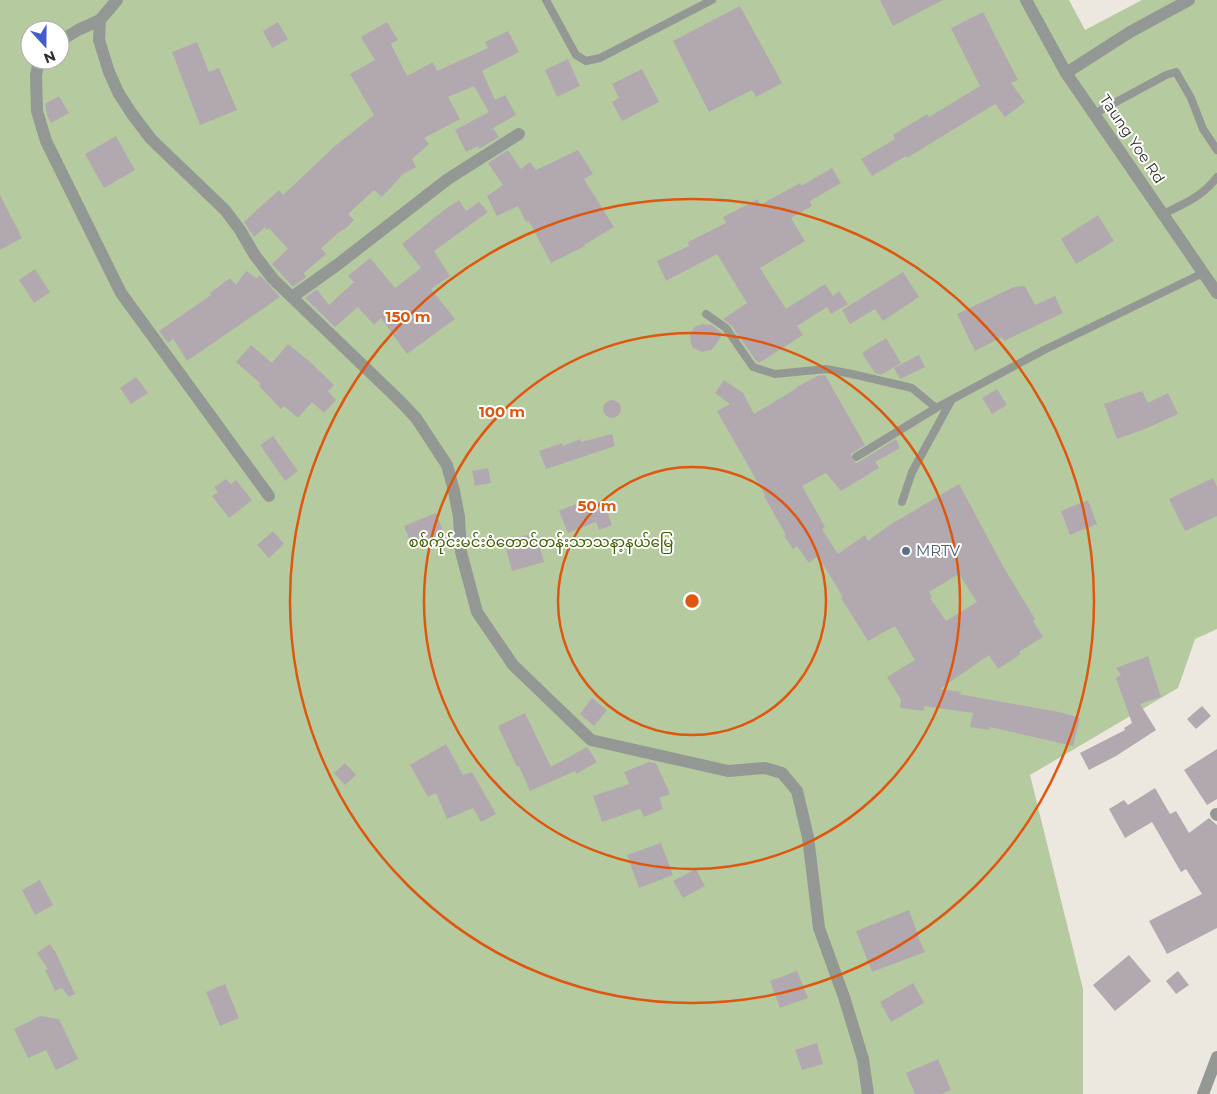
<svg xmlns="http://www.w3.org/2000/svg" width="1217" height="1094" font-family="Montserrat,'Noto Sans Myanmar',sans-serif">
	<rect width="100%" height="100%" fill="#ece8df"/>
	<path fill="#b6ca9f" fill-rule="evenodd" d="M 0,0 L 1069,0 L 1085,30 L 1142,0 L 1217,0 L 1217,629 L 1195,639 L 1178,688 L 1030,775 L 1083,989 L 1083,1094 L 0,1094 ZM 30,30 L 60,30 L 60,60 L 30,60 Z"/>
	<path fill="#b2a9b0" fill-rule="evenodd" d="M 880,0 L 943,0 L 893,26 Z
		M 740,6 L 782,83 L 756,97 L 752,90 L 709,112 L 673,41 Z
		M 983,12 L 1018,80 L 1011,83 L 1025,102 L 1005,117 L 995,104 L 907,158 L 906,156 L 872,176 L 861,159 L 895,139 L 893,135 L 927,114 L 929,117 L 980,86 L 951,28 Z
		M 278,22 L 288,39 L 272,48 L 263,31 Z
		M 387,22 L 398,40 L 391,44 L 407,76 L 433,62 L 437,71 L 488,48 L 485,42 L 508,31 L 519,52 L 482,71 L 495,100 L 505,95 L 516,115 L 493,128 L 499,137 L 479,149 L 478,146 L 466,152 L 455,130 L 489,112 L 474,86 L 448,97 L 460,119 L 424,138 L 429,144 L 412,159 L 416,167 L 403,174 L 382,197 L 374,190 L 348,214 L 354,220 L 344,230 L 343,229 L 321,248 L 326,254 L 304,273 L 306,277 L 293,287 L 272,264 L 288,249 L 269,228 L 267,230 L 265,227 L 254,237 L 244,222 L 279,190 L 283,195 L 335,146 L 374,115 L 350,74 L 375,60 L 361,37 Z
		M 197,42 L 209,72 L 219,68 L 237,110 L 200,125 L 172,52 Z
		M 568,59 L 580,86 L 557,97 L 545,70 Z
		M 642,69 L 659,102 L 622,121 L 612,102 L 619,98 L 612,84 Z
		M 59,96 L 69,113 L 51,123 L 47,115 L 45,104 Z
		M 116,136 L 135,170 L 104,188 L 85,154 Z
		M 508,150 L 521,169 L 530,162 L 536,170 L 578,150 L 593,174 L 584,179 L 614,227 L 584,245 L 585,246 L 551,263 L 529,221 L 526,222 L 518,206 L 497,216 L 487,196 L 503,185 L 488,163 Z
		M 832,168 L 841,183 L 810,201 L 812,206 L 791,218 L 805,241 L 760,268 L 786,309 L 825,284 L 833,296 L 839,291 L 848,304 L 831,314 L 827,307 L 797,326 L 803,335 L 759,363 L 757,362 L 731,325 L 723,319 L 747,303 L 717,254 L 666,281 L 657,261 L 689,246 L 688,242 L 726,223 L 723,217 L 758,199 L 760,205 L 800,183 L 801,186 Z
		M 0,195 L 22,238 L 0,250 Z
		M 459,200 L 466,211 L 479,202 L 488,212 L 434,251 L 450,276 L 431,289 L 455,319 L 407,354 L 381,318 L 374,325 L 358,307 L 335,327 L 305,298 L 317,289 L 329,305 L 354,282 L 348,276 L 370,258 L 395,288 L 421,268 L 402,244 L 444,210 Z
		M 1098,215 L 1114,241 L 1076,264 L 1061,239 Z
		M 35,269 L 50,292 L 34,303 L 19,280 Z
		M 246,271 L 257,278 L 260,275 L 280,297 L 187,361 L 173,339 L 168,343 L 159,331 L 211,295 L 210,293 L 230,278 L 236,285 Z
		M 903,272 L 919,297 L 883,321 L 875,309 L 850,324 L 842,310 Z
		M 1025,286 L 1035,305 L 1055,296 L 1063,313 L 1004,341 L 1002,337 L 975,351 L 957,314 L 1014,287 Z
		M 703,324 L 712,325 L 723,334 L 714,347 L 711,350 L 702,352 L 693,348 L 691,344 L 690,335 L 694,327 Z
		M 886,338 L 901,363 L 881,375 L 875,373 L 862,353 Z
		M 288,344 L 309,361 L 334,385 L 328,391 L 336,400 L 324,413 L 312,402 L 298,418 L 284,406 L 281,409 L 259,386 L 261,384 L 236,362 L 251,345 L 272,363 Z
		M 919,355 L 925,367 L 900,379 L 894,368 Z
		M 825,375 L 865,445 L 851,454 L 852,460 L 856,463 L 859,462 L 896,439 L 900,448 L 875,462 L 879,468 L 841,491 L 826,473 L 802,486 L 825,527 L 822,529 L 838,554 L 865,535 L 868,541 L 888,526 L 959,484 L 1004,568 L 1035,619 L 1033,621 L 1043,637 L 1019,652 L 1021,654 L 998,669 L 989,655 L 940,689 L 962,692 L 958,694 L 1059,712 L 1080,718 L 1073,746 L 990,727 L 989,730 L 970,727 L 973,713 L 924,706 L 924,711 L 900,708 L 901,700 L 887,677 L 915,660 L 895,626 L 868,641 L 841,598 L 843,597 L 818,556 L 809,563 L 797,546 L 793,549 L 784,536 L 786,535 L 764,496 L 765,495 L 717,411 L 730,404 L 715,393 L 724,380 L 743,393 L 754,414 L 797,388 L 797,387 L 817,376 ZM 959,574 L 977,602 L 946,621 L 930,598 L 932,597 L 929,592 Z
		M 136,377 L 148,393 L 131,404 L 120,388 Z
		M 997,389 L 1007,405 L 992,414 L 982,398 Z
		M 1142,391 L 1148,403 L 1168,393 L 1178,414 L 1145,429 L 1117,439 L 1104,404 Z
		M603 409a9 9 0 1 1 18 0a9 9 0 1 1-18 0Z
		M 612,434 L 615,446 L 546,469 L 539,451 L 562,443 L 563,446 L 580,439 L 581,442 Z
		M 273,436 L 298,471 L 285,481 L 260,445 Z
		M 488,468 L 491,483 L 475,486 L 472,471 Z
		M 1213,478 L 1217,487 L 1217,516 L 1185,531 L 1169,499 Z
		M 226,479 L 231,484 L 236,480 L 252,500 L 229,518 L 212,496 L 218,492 L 214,487 Z
		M 1088,500 L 1097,524 L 1070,535 L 1061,511 Z
		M 583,501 L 586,509 L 604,502 L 612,525 L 599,530 L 596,522 L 568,533 L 559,511 Z
		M 436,513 L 444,533 L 412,546 L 404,526 Z
		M 273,531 L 284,544 L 269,558 L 257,545 Z
		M 536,533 L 544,562 L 512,571 L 504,541 Z
		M 1148,656 L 1161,697 L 1140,704 L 1156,730 L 1116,756 L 1089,770 L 1080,753 L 1125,730 L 1124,728 L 1132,723 L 1116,678 L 1121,675 L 1116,668 Z
		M 592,698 L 607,710 L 594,726 L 580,714 Z
		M 1202,706 L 1211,716 L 1196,729 L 1187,719 Z
		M 525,713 L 551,767 L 587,747 L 597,762 L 576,774 L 575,771 L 530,791 L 519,766 L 517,767 L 498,726 Z
		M 446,744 L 463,775 L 472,772 L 496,814 L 481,822 L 473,808 L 447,819 L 436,793 L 428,797 L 410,765 Z
		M 1217,749 L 1217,799 L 1207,805 L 1184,770 Z
		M 649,762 L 656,763 L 670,794 L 659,798 L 663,809 L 644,817 L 640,809 L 602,822 L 593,796 L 629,784 L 624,772 Z
		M 345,763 L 356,775 L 345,785 L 334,773 Z
		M 1155,788 L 1170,814 L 1176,811 L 1189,833 L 1209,818 L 1217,825 L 1217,928 L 1167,954 L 1149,921 L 1202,894 L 1186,869 L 1181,872 L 1152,822 L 1125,838 L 1109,809 L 1124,800 L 1128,805 Z
		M 661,843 L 673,875 L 639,888 L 627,855 Z
		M 696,869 L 705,886 L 683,898 L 673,881 Z
		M 40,880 L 53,905 L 35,915 L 22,890 Z
		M 909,910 L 919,937 L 918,937 L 925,952 L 872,972 L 856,931 Z
		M 50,944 L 56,953 L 75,994 L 69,997 L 62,988 L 55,991 L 45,970 L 48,969 L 37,953 Z
		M 1129,955 L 1151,981 L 1115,1011 L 1093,985 Z
		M 797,971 L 808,998 L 780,1008 L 770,981 Z
		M 1178,971 L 1189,985 L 1176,994 L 1166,981 Z
		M 913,983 L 924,1003 L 891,1022 L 880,1002 Z
		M 225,984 L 239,1018 L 220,1026 L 206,992 Z
		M 40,1016 L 59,1019 L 78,1059 L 56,1070 L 46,1050 L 28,1058 L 14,1029 Z
		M 817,1043 L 823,1064 L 802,1070 L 795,1050 Z
		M 938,1059 L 951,1090 L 941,1094 L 915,1094 L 906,1073 Z"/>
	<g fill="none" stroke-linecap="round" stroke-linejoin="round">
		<path stroke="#949895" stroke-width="8" d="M 546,0 L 576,55 L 586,61 L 600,58 L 712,0
			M 1094,114 L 1166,75 L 1176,72 L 1191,98 L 1203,129 L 1217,150
			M 1163,214 C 1184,204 1203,196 1217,177
			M 706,314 L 726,328 L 753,367 L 775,374 L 826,369 L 852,374 L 912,388 L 936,408
			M 856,457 L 936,408 L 1044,350 L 1203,273
			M 902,502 L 912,472 L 951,401"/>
		<path stroke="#949895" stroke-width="12" d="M 117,0 L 100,20 L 99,40 L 109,72 L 119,94 L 132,114 L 151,139 L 225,210 L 240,230 L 254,254 L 273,279 L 400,401 L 416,418 L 447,465 L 454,491 L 459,517 L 461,552 L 477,612 L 513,665 L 591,740 L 728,771 L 765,768 L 782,773 L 797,791 L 808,837 L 819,928 L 844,997 L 863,1059 L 868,1094
			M 1026,0 L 1066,73 L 1217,293
			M 60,41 L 78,30 L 100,20
			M 39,60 L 36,75 L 37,111 L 46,141 L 121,293 L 269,496
			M 1066,73 L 1130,32 L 1189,0
			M 292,297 L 337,265 L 448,179 L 519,134
			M 1216,814 L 1217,815
			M 1203,1094 L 1217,1057"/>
	</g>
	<g fill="none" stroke="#df570e" stroke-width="2.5">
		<circle cx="692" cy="601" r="134"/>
		<circle cx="692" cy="601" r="268"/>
		<circle cx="692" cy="601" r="402"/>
	</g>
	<circle fill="#5c6f8a" stroke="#fff" stroke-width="2" cx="906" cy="551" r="5"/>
	<g text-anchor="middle" stroke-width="4" stroke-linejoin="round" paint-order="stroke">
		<g font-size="15" fill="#31302c" stroke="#fff">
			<text transform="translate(1132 139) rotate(56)" y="5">Taung Yoe Rd</text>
		</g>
		<g font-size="15" fill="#3f5e00" stroke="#fff">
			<text x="541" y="547">စစ်ကိုင်းမင်းဝံတောင်တန်းသာသနာ့နယ်မြေ</text>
		</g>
		<g font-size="15" fill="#4e5e75" stroke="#fff" text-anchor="start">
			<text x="916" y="556">MRTV</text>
		</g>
	</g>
	<circle cx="692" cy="601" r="8" fill="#df570e" stroke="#fff" stroke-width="2.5"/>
	<g font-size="15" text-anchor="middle" font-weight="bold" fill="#df570e" stroke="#fff" stroke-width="4" stroke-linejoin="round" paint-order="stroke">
		<text x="408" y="322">150 m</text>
		<text x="502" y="417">100 m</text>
		<text x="597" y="511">50 m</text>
	</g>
	<g transform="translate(45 45) rotate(159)"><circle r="24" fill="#ffffff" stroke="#adacab"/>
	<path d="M0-4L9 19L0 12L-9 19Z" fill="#445cd0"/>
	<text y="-8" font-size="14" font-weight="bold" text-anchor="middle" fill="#31302c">N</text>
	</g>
</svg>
